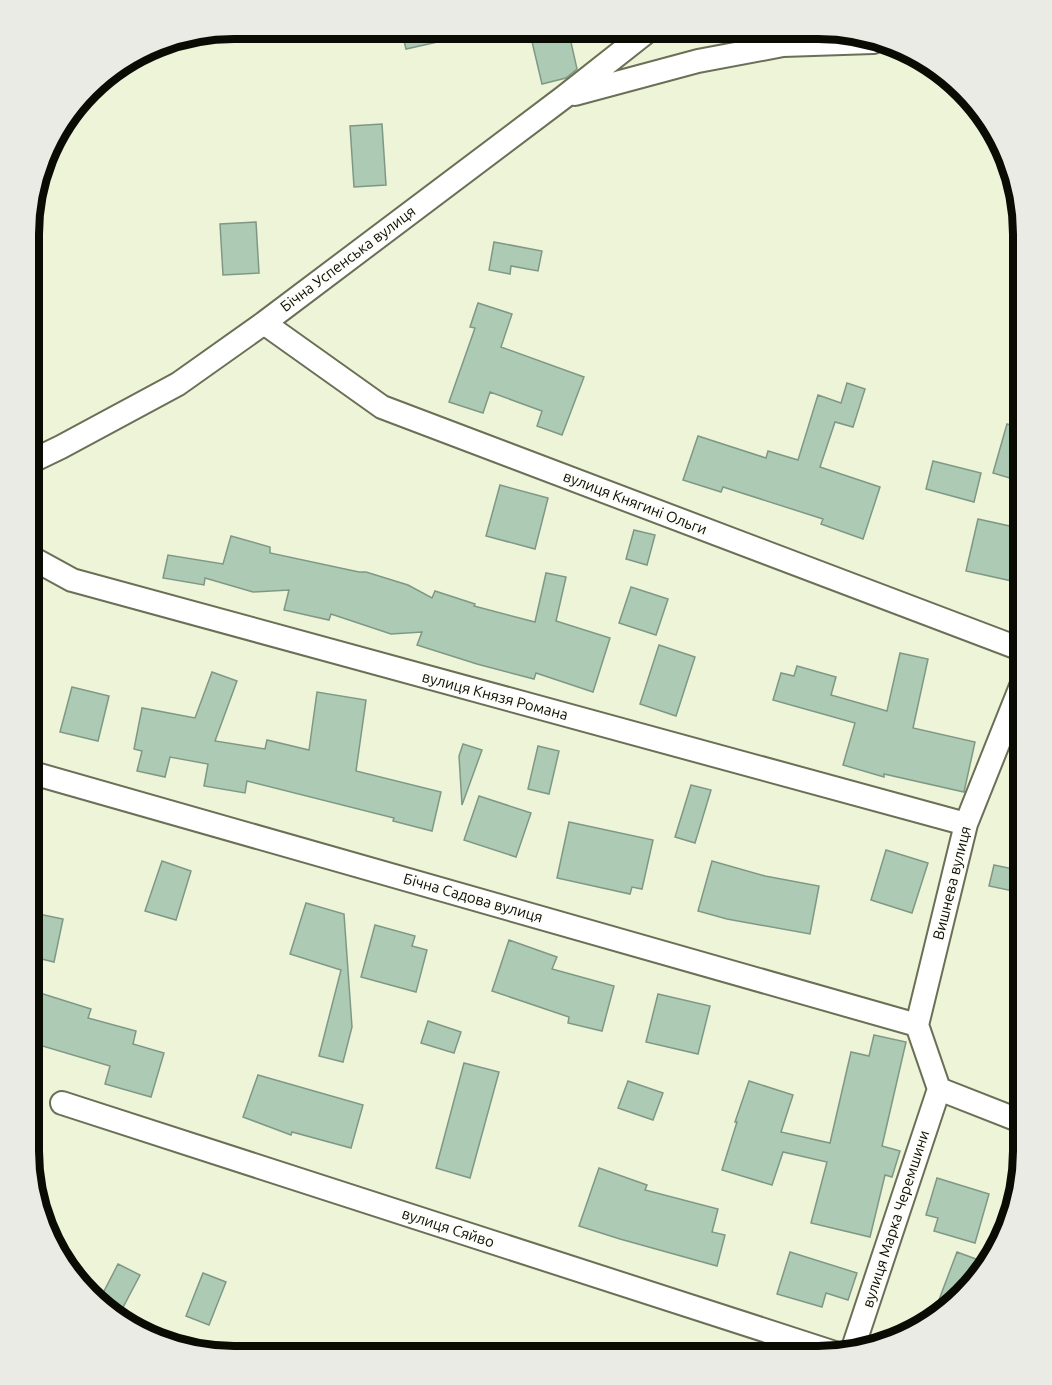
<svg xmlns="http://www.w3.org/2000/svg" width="1052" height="1385" font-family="Ubuntu,sans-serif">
	<rect width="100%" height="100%" fill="#edf4d7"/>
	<path fill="#adcab4" stroke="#7f9885" stroke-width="1.5" d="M 401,29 L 459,29 L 460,37 L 406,49 Z
		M 529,29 L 568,29 L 577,69 L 566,78 L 542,84 Z
		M 382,124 L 386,185 L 354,187 L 350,126 Z
		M 256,222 L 259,273 L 223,275 L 220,224 Z
		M 494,242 L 542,251 L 538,271 L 511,266 L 510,274 L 489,270 Z
		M 478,303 L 512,314 L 501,347 L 584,377 L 562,435 L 537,426 L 542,411 L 490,392 L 483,413 L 449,402 L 475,328 L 470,327 Z
		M 847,383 L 865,389 L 853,427 L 835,422 L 820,467 L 880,487 L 863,539 L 821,524 L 823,519 L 723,487 L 721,492 L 683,480 L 698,436 L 766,458 L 768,451 L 798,460 L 818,395 L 841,403 Z
		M 1007,424 L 1023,428 L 1023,482 L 993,473 Z
		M 933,461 L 981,473 L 974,502 L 926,489 Z
		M 500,485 L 548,498 L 535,549 L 486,536 Z
		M 978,519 L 1023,529 L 1012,581 L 966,571 Z
		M 634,530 L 655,535 L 647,565 L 626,559 Z
		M 231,536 L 270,547 L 270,553 L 359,572 L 366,572 L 408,585 L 432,598 L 435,591 L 475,604 L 474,606 L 535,622 L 546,573 L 566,577 L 556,621 L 610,638 L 593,692 L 536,673 L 534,679 L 477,664 L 417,645 L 422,632 L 391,634 L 331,614 L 329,620 L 284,610 L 289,590 L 253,592 L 205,578 L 204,585 L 163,578 L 168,555 L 223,564 Z
		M 631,587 L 668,599 L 656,635 L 619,623 Z
		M 659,645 L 695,657 L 676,716 L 640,704 Z
		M 900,653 L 928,659 L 913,728 L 975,742 L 964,792 L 884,774 L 884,777 L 843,765 L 855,723 L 773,700 L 781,673 L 794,676 L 797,666 L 836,677 L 831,695 L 887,711 Z
		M 212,672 L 237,681 L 215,741 L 265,749 L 267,740 L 309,750 L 317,692 L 366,700 L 356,771 L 441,792 L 432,831 L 393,821 L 394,818 L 247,781 L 245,793 L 204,786 L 208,764 L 170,757 L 165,777 L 137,771 L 142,751 L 134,749 L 142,708 L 195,718 Z
		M 72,687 L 109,696 L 98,741 L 60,732 Z
		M 463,744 L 482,750 L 462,805 L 459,756 Z
		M 538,746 L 559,751 L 549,794 L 528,789 Z
		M 691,785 L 711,790 L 695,843 L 675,837 Z
		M 479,796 L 531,813 L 516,857 L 464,840 Z
		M 569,822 L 653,840 L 642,889 L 632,887 L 630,894 L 557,878 Z
		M 886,850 L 928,863 L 912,913 L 871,900 Z
		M 162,861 L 191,871 L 176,920 L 145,911 Z
		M 712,861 L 765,876 L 819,886 L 810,934 L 727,919 L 698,911 Z
		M 994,865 L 1023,871 L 1023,893 L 989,886 Z
		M 306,903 L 344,914 L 352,1027 L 343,1062 L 319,1056 L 341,970 L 290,954 Z
		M 29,912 L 63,919 L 54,962 L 29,956 Z
		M 375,925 L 415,936 L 412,946 L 427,950 L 416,992 L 361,977 Z
		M 509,940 L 557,957 L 552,969 L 614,986 L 602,1031 L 568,1023 L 569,1017 L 492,991 Z
		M 40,993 L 91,1009 L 88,1018 L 136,1031 L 133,1044 L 164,1053 L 151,1097 L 105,1084 L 110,1066 L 29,1042 L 29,1029 Z
		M 658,994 L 710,1006 L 698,1054 L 646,1042 Z
		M 428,1021 L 461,1032 L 454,1053 L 421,1043 Z
		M 874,1035 L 906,1042 L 882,1146 L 900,1151 L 892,1177 L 885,1175 L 870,1237 L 811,1223 L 827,1162 L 783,1152 L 772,1185 L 722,1170 L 737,1122 L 735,1122 L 749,1081 L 793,1095 L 781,1132 L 830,1143 L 851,1052 L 869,1056 Z
		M 464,1063 L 499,1072 L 470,1178 L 436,1168 Z
		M 258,1075 L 363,1105 L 351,1148 L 292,1132 L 291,1135 L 243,1117 Z
		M 628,1081 L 663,1093 L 653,1120 L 618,1108 Z
		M 599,1168 L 647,1185 L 645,1190 L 718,1209 L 712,1232 L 725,1235 L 717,1266 L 620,1239 L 579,1226 Z
		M 937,1178 L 989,1194 L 975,1243 L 934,1231 L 938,1218 L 926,1215 Z
		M 790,1252 L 857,1273 L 848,1300 L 826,1293 L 822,1307 L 777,1294 Z
		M 957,1252 L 984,1262 L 980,1273 L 934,1313 Z
		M 118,1264 L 140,1275 L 119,1315 L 108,1309 L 100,1299 Z
		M 203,1273 L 226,1282 L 209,1325 L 186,1316 Z"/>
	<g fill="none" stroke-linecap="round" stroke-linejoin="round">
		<defs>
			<path id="minor" d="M 575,94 L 698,61 L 783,45 L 873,42
				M 264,323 L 382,407 L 1023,650
				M 30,462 L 61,447 L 178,384 L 264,323 L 564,97 L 649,30
				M 30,557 L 72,580 L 966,824
				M 29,772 L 917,1025
				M 939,1089 L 917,1025 L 966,824 L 1023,681
				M 939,1089 L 1023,1122
				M 62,1103 L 835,1353
				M 853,1348 L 939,1089"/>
		</defs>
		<use href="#minor" stroke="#6a6f56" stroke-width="26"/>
		<use href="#minor" stroke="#fff" stroke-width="22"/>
	</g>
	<g text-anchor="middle" stroke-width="4.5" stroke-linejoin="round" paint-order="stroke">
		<g font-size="15" fill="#0a0c04" stroke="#fdfef8">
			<text transform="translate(348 259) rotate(-37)" y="5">Бічна Успенська вулиця</text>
			<text transform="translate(635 503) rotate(21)" y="5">вулиця Княгині Ольги</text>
			<text transform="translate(495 696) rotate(15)" y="5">вулиця Князя Романа</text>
			<text transform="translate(952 883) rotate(-76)" y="5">Вишнева вулиця</text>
			<text transform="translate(473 898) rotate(16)" y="5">Бічна Садова вулиця</text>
			<text transform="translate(896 1219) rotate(-72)" y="5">вулиця Марка Черемшини</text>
			<text transform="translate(448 1228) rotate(18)" y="5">вулиця Сяйво</text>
		</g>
	</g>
	<path d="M0 0H1052V1385H0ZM234 39H818A195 195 0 0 1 1013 234V1151A195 195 0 0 1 818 1346H234A195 195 0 0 1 39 1151V234A195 195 0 0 1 234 39Z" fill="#eaebe4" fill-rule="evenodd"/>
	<path fill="none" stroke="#0a0c04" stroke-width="8" d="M234 39H818A195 195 0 0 1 1013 234V1151A195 195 0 0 1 818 1346H234A195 195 0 0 1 39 1151V234A195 195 0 0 1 234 39Z"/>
</svg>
